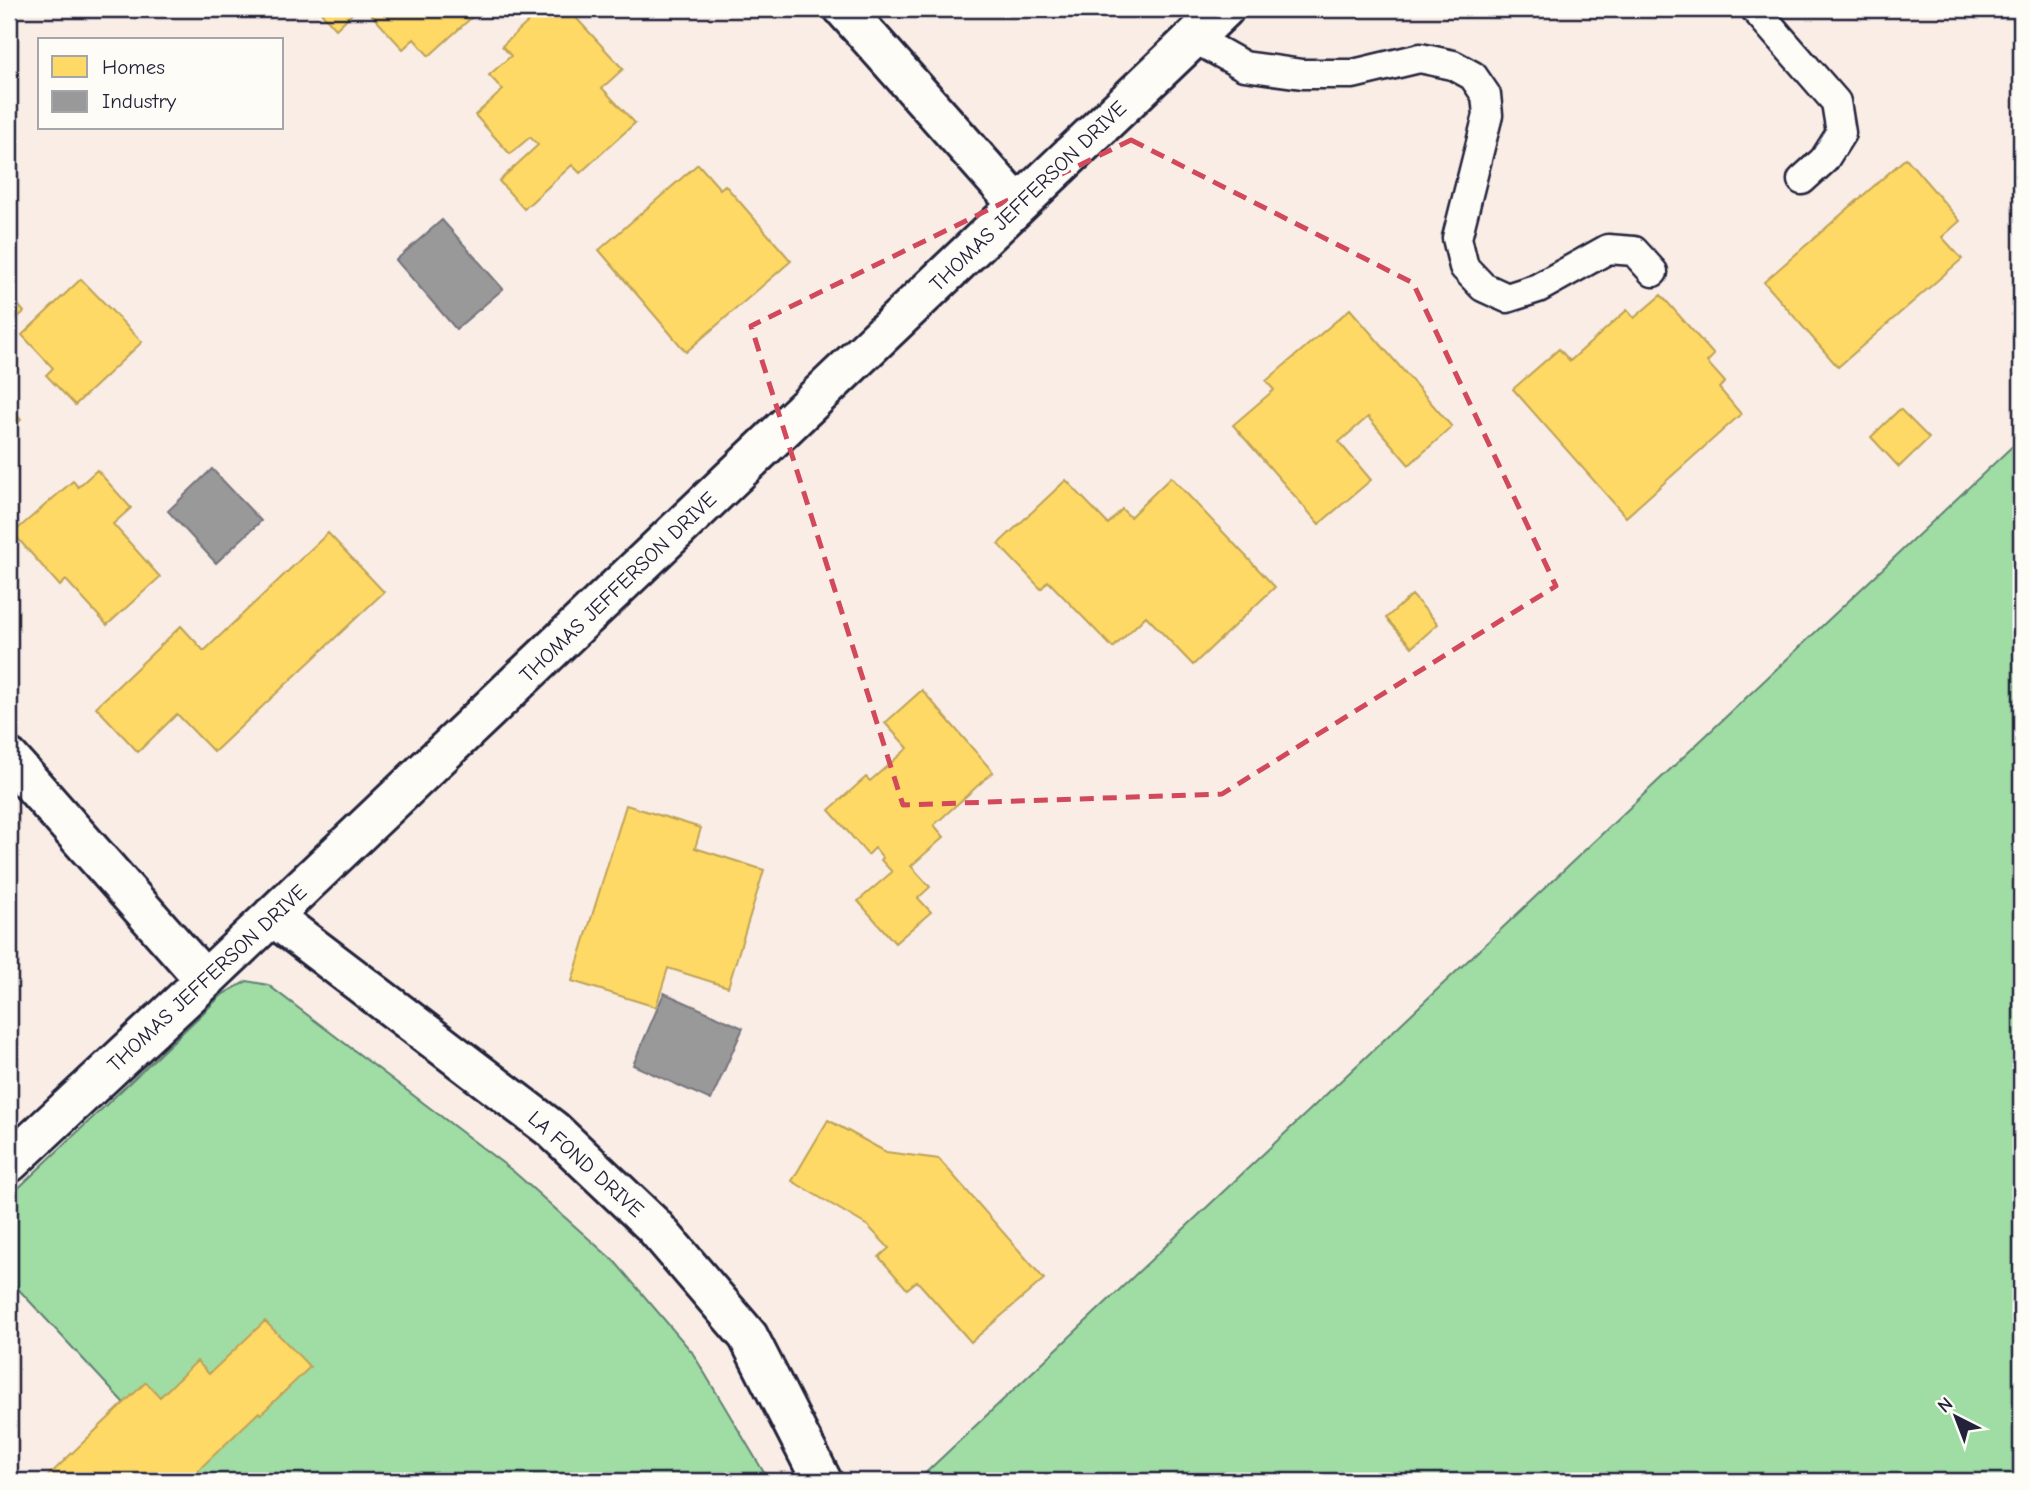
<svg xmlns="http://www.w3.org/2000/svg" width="2030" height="1490" font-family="'Comic Neue',sans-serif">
	<rect width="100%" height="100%" fill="#f9ede6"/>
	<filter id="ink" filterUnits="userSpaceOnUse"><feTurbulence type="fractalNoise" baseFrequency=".0143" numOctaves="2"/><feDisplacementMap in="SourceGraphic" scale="14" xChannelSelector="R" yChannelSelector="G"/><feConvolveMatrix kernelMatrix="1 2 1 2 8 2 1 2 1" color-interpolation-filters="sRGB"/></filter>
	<g filter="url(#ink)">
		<path fill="#9fdda5" stroke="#608070" stroke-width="2" d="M 2021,438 L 2021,1481 L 917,1481 Z
			M 247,981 L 268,985 L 513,1171 L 616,1263 L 692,1352 L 769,1481 L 196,1481 L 9,1279 L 9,1197 L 223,994 Z"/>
		<path fill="#ffd966" stroke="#bda259" stroke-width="2" d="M 318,9 L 357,9 L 336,29 Z
			M 366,9 L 481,9 L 429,56 L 414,39 L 403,49 Z
			M 542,9 L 568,9 L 623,69 L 602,88 L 635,123 L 580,173 L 572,165 L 524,209 L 499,181 L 538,145 L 530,137 L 510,154 L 475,115 L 503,90 L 489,75 L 511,56 L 502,46 Z
			M 1906,158 L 1960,221 L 1942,237 L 1962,259 L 1838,367 L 1764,282 Z
			M 698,164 L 720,189 L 725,185 L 791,261 L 686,352 L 599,250 Z
			M 81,279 L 142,342 L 75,405 L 46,375 L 53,368 L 22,335 Z
			M 9,294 L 24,312 L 9,325 Z
			M 1661,295 L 1714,355 L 1707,362 L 1725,382 L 1719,388 L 1741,414 L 1626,517 L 1513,389 L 1559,349 L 1570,361 L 1627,310 L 1634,318 Z
			M 1350,309 L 1452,427 L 1409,465 L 1368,417 L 1339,442 L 1371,480 L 1319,524 L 1233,425 L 1274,390 L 1266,381 Z
			M 9,406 L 21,420 L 9,430 Z
			M 1900,409 L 1929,438 L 1899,467 L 1871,437 Z
			M 97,470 L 131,508 L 113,524 L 160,577 L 107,625 L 66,580 L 60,586 L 13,533 L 73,481 L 78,487 Z
			M 1171,477 L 1275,587 L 1193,665 L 1146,616 L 1113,648 L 1048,581 L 1041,589 L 998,544 L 1066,480 L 1108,524 L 1122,509 L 1130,517 Z
			M 328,533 L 384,592 L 214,752 L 177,714 L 138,752 L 96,707 L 181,626 L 204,651 Z
			M 1412,595 L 1438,624 L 1412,647 L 1386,618 Z
			M 922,690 L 993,772 L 934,825 L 944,837 L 911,866 L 930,887 L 918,898 L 931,912 L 895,943 L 858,901 L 892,872 L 881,860 L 883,858 L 875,848 L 868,855 L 829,810 L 866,777 L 870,781 L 908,748 L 885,723 Z
			M 626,805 L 701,828 L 695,848 L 764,870 L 728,987 L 668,968 L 656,1007 L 572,981 Z
			M 828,1120 L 886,1152 L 939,1159 L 1044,1279 L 971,1342 L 917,1281 L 907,1289 L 879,1257 L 889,1248 L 868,1226 L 792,1181 Z
			M 265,1321 L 310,1367 L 261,1414 L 259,1412 L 187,1481 L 43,1481 L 146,1382 L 160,1397 L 197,1361 L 209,1374 Z"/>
		<path fill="#999" stroke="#75757d" stroke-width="2" d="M 442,220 L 503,289 L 456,329 L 396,260 Z
			M 212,469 L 261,521 L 216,563 L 168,511 Z
			M 664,993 L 743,1028 L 711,1100 L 633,1065 Z"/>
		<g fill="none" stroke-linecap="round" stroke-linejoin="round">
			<defs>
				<path id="service" d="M 1755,9 L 1836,102 L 1841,133 L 1824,160 L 1802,180
					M 1194,38 L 1244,66 L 1302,74 L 1353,74 L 1420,58 L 1453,65 L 1473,76 L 1486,95 L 1488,115 L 1457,238 L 1464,267 L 1483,287 L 1507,298 L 1538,288 L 1608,249 L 1634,251 L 1653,272"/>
				<path id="minor" d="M 844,9 L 1018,205
					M 9,758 L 205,980
					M 272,916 L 553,1130 L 653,1225 L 748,1336 L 822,1481
					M 9,1163 L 205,980 L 1224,9"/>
			</defs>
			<use href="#service" stroke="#22223b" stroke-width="33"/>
			<use href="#minor" stroke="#22223b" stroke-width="44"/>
			<use href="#service" stroke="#fdfcf7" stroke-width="28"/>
			<use href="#minor" stroke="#fdfcf7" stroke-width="38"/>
		</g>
	</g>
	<path fill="none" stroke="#d1495b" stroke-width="5" stroke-dasharray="14 9" stroke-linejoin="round" d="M 1131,140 L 1413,283 L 1556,586 L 1222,794 L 903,805 L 751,326 Z"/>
	<g text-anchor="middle" stroke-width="7" stroke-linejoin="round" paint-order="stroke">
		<g font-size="21" fill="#22223b" stroke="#fdfcf7">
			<text transform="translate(1028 196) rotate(-44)" y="7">THOMAS JEFFERSON DRIVE</text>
			<text transform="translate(618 587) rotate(-44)" y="7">THOMAS JEFFERSON DRIVE</text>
			<text transform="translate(207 978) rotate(-43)" y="7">THOMAS JEFFERSON DRIVE</text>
			<text transform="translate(586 1164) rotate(42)" y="7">LA FOND DRIVE</text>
		</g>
	</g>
	<rect width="2030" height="1490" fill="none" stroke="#fdfcf7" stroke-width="35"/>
	<rect x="18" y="18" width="1995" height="1455" fill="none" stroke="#22223b" stroke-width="2.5" filter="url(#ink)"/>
	<rect x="38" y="38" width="245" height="91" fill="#fdfcf7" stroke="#a5a5ac" stroke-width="2"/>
	<rect x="52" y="56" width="35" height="21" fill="#ffd966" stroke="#a5a5ac" stroke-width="2"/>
	<text x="102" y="74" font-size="21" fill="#22223b">Homes</text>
	<rect x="52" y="91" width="35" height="21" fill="#999999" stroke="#a5a5ac" stroke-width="2"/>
	<text x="102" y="108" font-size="21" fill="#22223b">Industry</text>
	<g transform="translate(1956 1417) rotate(318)" stroke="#fdfcf7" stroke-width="5" paint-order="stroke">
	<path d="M0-5L12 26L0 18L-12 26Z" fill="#22223b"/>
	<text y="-10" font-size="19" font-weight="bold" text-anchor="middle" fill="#22223b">N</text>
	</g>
</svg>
